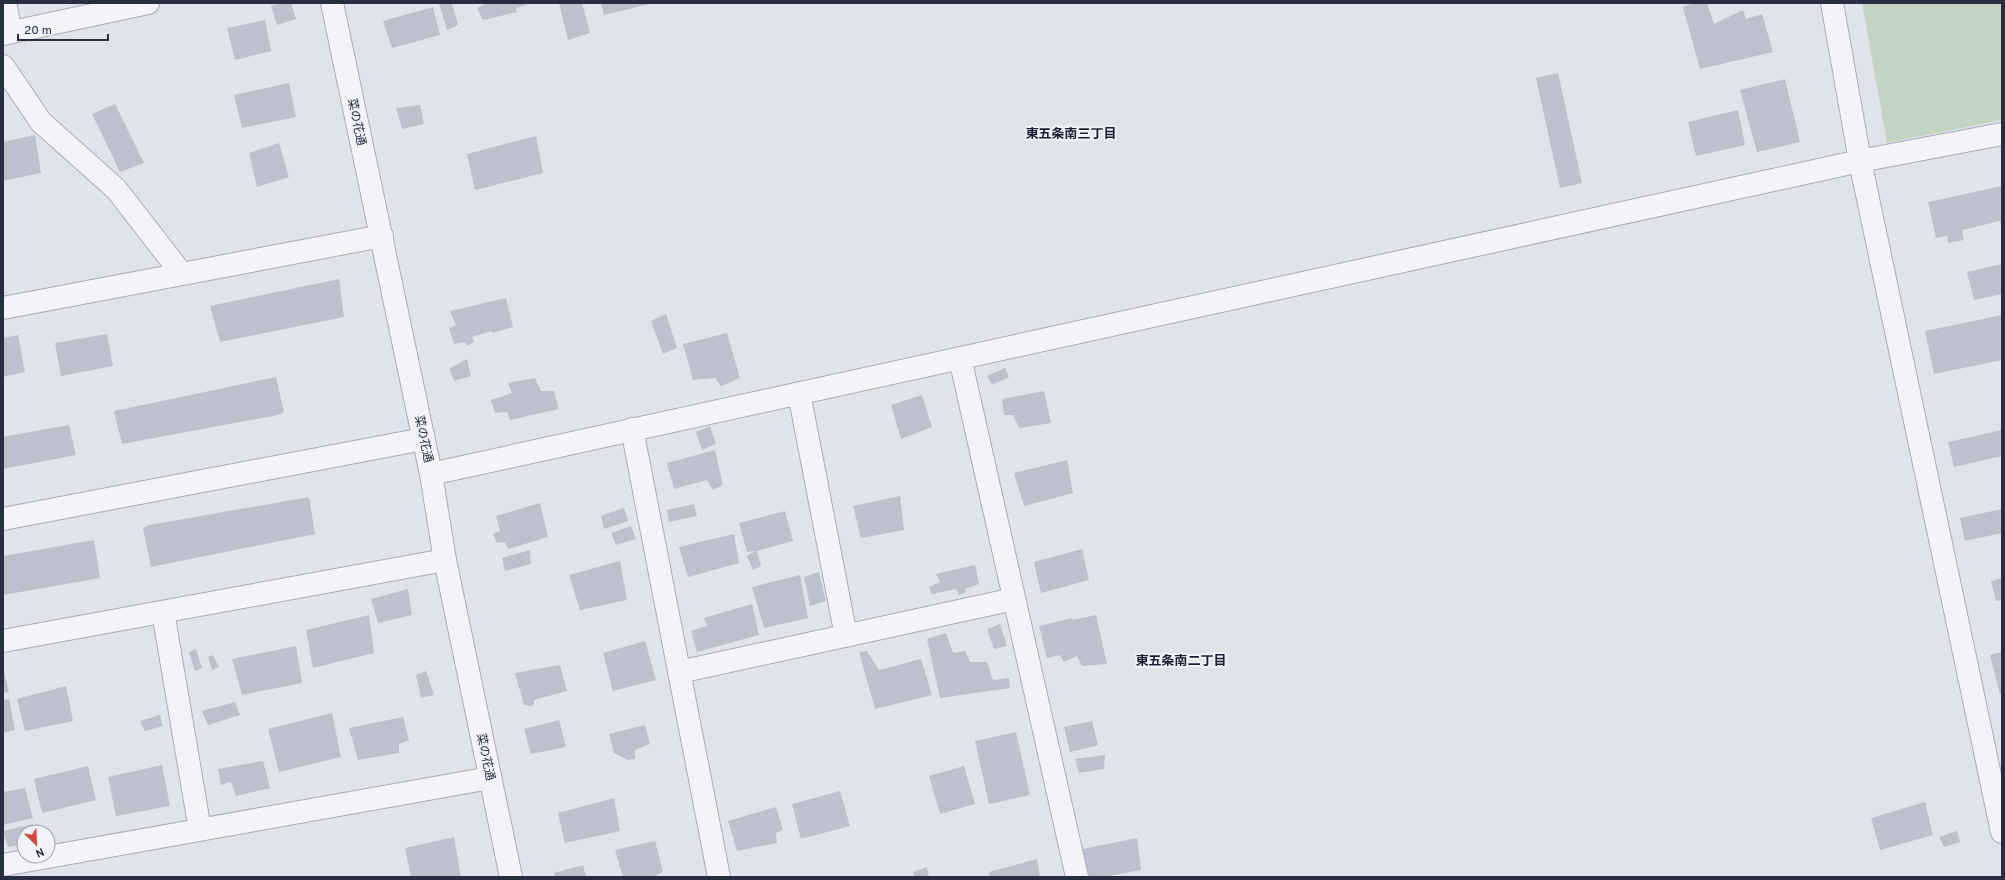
<svg xmlns="http://www.w3.org/2000/svg" width="2005" height="880" font-family="Overpass,'Noto Sans JP',sans-serif">
	<rect width="100%" height="100%" fill="#e1e3ea"/>
	<path fill="#c3d4c2" d="M 1862,3 L 2002,3 L 2002,120 L 1887,143 Z"/>
	<path fill="#bec0cd" d="M 281,3 L 291,3 L 296,19 L 277,25 L 271,6 Z
		M 439,3 L 452,3 L 458,25 L 447,30 Z
		M 484,3 L 531,3 L 516,8 L 517,12 L 483,20 L 477,8 L 484,5 Z
		M 559,3 L 582,3 L 590,33 L 568,40 Z
		M 601,3 L 650,3 L 650,4 L 604,15 Z
		M 1694,3 L 1707,3 L 1714,24 L 1743,10 L 1746,19 L 1762,14 L 1773,52 L 1700,69 L 1683,7 Z
		M 433,7 L 440,35 L 392,48 L 383,21 Z
		M 265,20 L 271,51 L 235,60 L 227,28 Z
		M 1558,73 L 1582,183 L 1560,188 L 1536,78 Z
		M 1785,79 L 1800,142 L 1757,152 L 1740,90 Z
		M 289,83 L 296,117 L 242,128 L 234,95 Z
		M 115,104 L 144,163 L 120,172 L 92,114 Z
		M 420,105 L 424,124 L 402,129 L 396,108 Z
		M 1738,110 L 1745,145 L 1696,156 L 1688,122 Z
		M 35,135 L 41,173 L 3,181 L 3,142 Z
		M 536,136 L 543,173 L 475,190 L 467,154 Z
		M 279,143 L 289,177 L 257,187 L 249,153 Z
		M 2002,186 L 2002,228 L 2000,221 L 1962,230 L 1964,240 L 1948,243 L 1947,236 L 1936,238 L 1928,202 Z
		M 2002,264 L 2002,294 L 1974,300 L 1967,272 Z
		M 339,279 L 344,317 L 220,342 L 210,306 Z
		M 506,298 L 513,327 L 493,333 L 492,331 L 472,337 L 474,342 L 467,346 L 465,342 L 454,344 L 449,328 L 456,325 L 450,311 Z
		M 666,314 L 677,348 L 663,354 L 651,321 Z
		M 2002,315 L 2002,360 L 1934,374 L 1925,331 Z
		M 727,333 L 740,378 L 721,386 L 715,378 L 693,380 L 683,344 Z
		M 107,334 L 113,366 L 61,376 L 55,343 Z
		M 18,335 L 25,372 L 3,377 L 3,338 Z
		M 467,359 L 471,376 L 454,381 L 449,369 Z
		M 1005,368 L 1009,377 L 992,385 L 987,376 Z
		M 276,377 L 284,412 L 278,415 L 122,444 L 114,411 Z
		M 535,378 L 541,391 L 554,391 L 559,409 L 510,420 L 507,412 L 495,413 L 491,400 L 512,393 L 508,383 Z
		M 1044,391 L 1051,423 L 1019,428 L 1013,415 L 1004,415 L 1002,399 Z
		M 922,395 L 932,427 L 901,439 L 891,405 Z
		M 69,425 L 76,455 L 3,469 L 3,437 Z
		M 710,426 L 716,444 L 702,450 L 696,432 Z
		M 2002,430 L 2002,456 L 1954,467 L 1948,442 Z
		M 715,450 L 723,485 L 713,490 L 707,480 L 674,489 L 667,463 Z
		M 1067,460 L 1073,493 L 1024,506 L 1014,473 Z
		M 900,496 L 904,530 L 861,538 L 853,506 Z
		M 309,497 L 315,534 L 151,567 L 143,528 L 149,525 Z
		M 540,503 L 548,537 L 508,549 L 505,542 L 497,543 L 493,534 L 500,531 L 496,516 Z
		M 694,504 L 697,516 L 669,522 L 667,510 Z
		M 624,508 L 628,521 L 604,529 L 601,516 Z
		M 2002,509 L 2002,533 L 1965,541 L 1960,518 Z
		M 785,511 L 793,541 L 757,551 L 761,566 L 753,570 L 747,556 L 755,551 L 747,552 L 739,523 Z
		M 631,526 L 636,539 L 616,545 L 611,533 Z
		M 734,534 L 739,563 L 688,577 L 679,547 Z
		M 94,540 L 100,578 L 3,595 L 3,556 Z
		M 1082,549 L 1089,580 L 1041,593 L 1034,562 Z
		M 530,550 L 531,564 L 505,571 L 502,558 Z
		M 620,561 L 627,600 L 580,610 L 569,575 Z
		M 975,565 L 979,584 L 965,589 L 966,592 L 959,595 L 956,589 L 932,594 L 929,587 L 940,582 L 936,574 Z
		M 819,572 L 826,601 L 810,606 L 804,577 Z
		M 800,575 L 808,618 L 764,628 L 752,587 Z
		M 2002,578 L 2002,600 L 1996,601 L 1991,581 Z
		M 408,589 L 412,615 L 378,623 L 371,599 Z
		M 752,604 L 759,635 L 697,652 L 691,631 L 707,626 L 704,618 Z
		M 369,615 L 374,653 L 313,668 L 306,630 Z
		M 1096,615 L 1107,664 L 1082,666 L 1077,656 L 1064,662 L 1060,655 L 1047,658 L 1039,626 L 1072,618 L 1073,620 Z
		M 1000,624 L 1007,646 L 994,649 L 987,629 Z
		M 946,633 L 953,653 L 965,651 L 970,662 L 987,662 L 993,680 L 1009,678 L 1010,688 L 940,698 L 927,639 Z
		M 645,641 L 656,680 L 613,691 L 603,653 Z
		M 296,646 L 302,683 L 242,695 L 232,659 Z
		M 196,649 L 202,668 L 195,671 L 189,652 Z
		M 867,651 L 879,670 L 921,659 L 932,695 L 875,709 L 859,652 Z
		M 2002,652 L 2002,694 L 2000,694 L 1990,655 Z
		M 213,655 L 219,667 L 212,670 L 208,657 Z
		M 560,665 L 567,691 L 534,700 L 534,704 L 531,706 L 524,705 L 515,673 Z
		M 3,668 L 9,692 L 3,693 Z
		M 426,671 L 434,695 L 421,698 L 416,675 Z
		M 66,686 L 73,721 L 25,731 L 17,699 Z
		M 9,699 L 15,730 L 3,733 L 3,700 Z
		M 235,702 L 240,715 L 208,725 L 202,711 Z
		M 332,713 L 341,757 L 279,772 L 268,729 Z
		M 160,715 L 163,726 L 145,731 L 140,721 Z
		M 403,717 L 409,740 L 399,744 L 399,753 L 358,760 L 349,728 Z
		M 559,720 L 566,747 L 531,754 L 524,729 Z
		M 1092,721 L 1098,745 L 1070,752 L 1064,727 Z
		M 645,725 L 650,744 L 635,750 L 635,759 L 628,760 L 614,753 L 609,734 Z
		M 1016,732 L 1030,795 L 989,804 L 975,741 Z
		M 1105,755 L 1104,769 L 1079,773 L 1075,759 Z
		M 263,761 L 270,788 L 236,796 L 231,782 L 221,785 L 218,769 Z
		M 162,765 L 170,806 L 116,816 L 108,777 Z
		M 88,766 L 96,800 L 42,813 L 34,779 Z
		M 964,766 L 975,804 L 940,814 L 929,776 Z
		M 25,788 L 33,818 L 3,825 L 3,792 Z
		M 840,791 L 850,826 L 801,839 L 792,804 Z
		M 614,798 L 620,831 L 565,843 L 558,813 Z
		M 1925,802 L 1933,835 L 1880,850 L 1871,818 Z
		M 776,807 L 783,830 L 776,833 L 777,843 L 737,851 L 728,821 Z
		M 33,824 L 35,832 L 24,832 L 24,844 L 8,847 L 3,831 Z
		M 1957,831 L 1960,842 L 1944,847 L 1939,837 Z
		M 454,837 L 461,877 L 411,877 L 405,848 Z
		M 1137,838 L 1141,870 L 1103,877 L 1089,877 L 1083,849 Z
		M 655,841 L 663,872 L 652,877 L 623,877 L 615,850 Z
		M 1037,859 L 1040,877 L 990,877 L 989,872 Z
		M 583,865 L 586,877 L 555,877 L 554,873 Z
		M 927,867 L 929,877 L 915,877 L 913,872 Z"/>
	<g fill="none" stroke-linecap="round" stroke-linejoin="round">
		<defs>
			<path id="minor" d="M 5,3 L 11,32
				M 1832,3 L 1860,161 L 2002,832
				M 3,34 L 148,3
				M 3,66 L 41,122 L 116,189 L 182,274
				M 3,308 L 382,236
				M 960,358 L 1077,877
				M 799,393 L 846,636
				M 632,429 L 719,877
				M 431,474 L 1860,161 L 2002,134
				M 3,519 L 423,439
				M 163,612 L 200,830
				M 3,641 L 445,560
				M 679,672 L 1014,599
				M 3,865 L 490,778"/>
			<path id="tertiary" d="M 332,3 L 431,474 L 445,560 L 511,877"/>
		</defs>
		<use href="#minor" stroke="#aaacb8" stroke-width="24"/>
		<use href="#tertiary" stroke="#aaacb8" stroke-width="24"/>
		<use href="#minor" stroke="#f4f4f8" stroke-width="22"/>
		<use href="#tertiary" stroke="#f4f4f8" stroke-width="22"/>
	</g>
	<g text-anchor="middle" stroke-width="4" stroke-linejoin="round" paint-order="stroke">
		<g font-size="12" fill="#282d42" stroke="#f1f2f7">
			<text transform="translate(357 122) rotate(78)" y="4">菜の花通</text>
			<text transform="translate(424 439) rotate(78)" y="4">菜の花通</text>
			<text transform="translate(486 757) rotate(78)" y="4">菜の花通</text>
		</g>
		<g font-size="13" font-weight="bold" fill="#1b1e33" stroke="#f1f2f7">
			<text x="1071" y="138">東五条南三丁目</text>
			<text x="1181" y="665">東五条南二丁目</text>
		</g>
	</g>
	<rect width="2005" height="880" fill="none" stroke="#282d42" stroke-width="8"/>
	<g transform="translate(36 844) rotate(156)"><circle r="19" fill="#f1f2f7" stroke="#a1a3af"/>
	<path d="M0-3L7 15L0 10L-7 15Z" fill="#d34841"/>
	<text y="-6" font-size="11" font-weight="bold" text-anchor="middle" fill="#282d42">N</text>
	</g>
	<path d="M18 34v6h90v-6" fill="none" stroke="#282d42" stroke-width="2"/>
	<text x="24" y="34" font-size="12" fill="#282d42" stroke="#f1f2f7" stroke-width="3" paint-order="stroke">20 m</text>
</svg>
